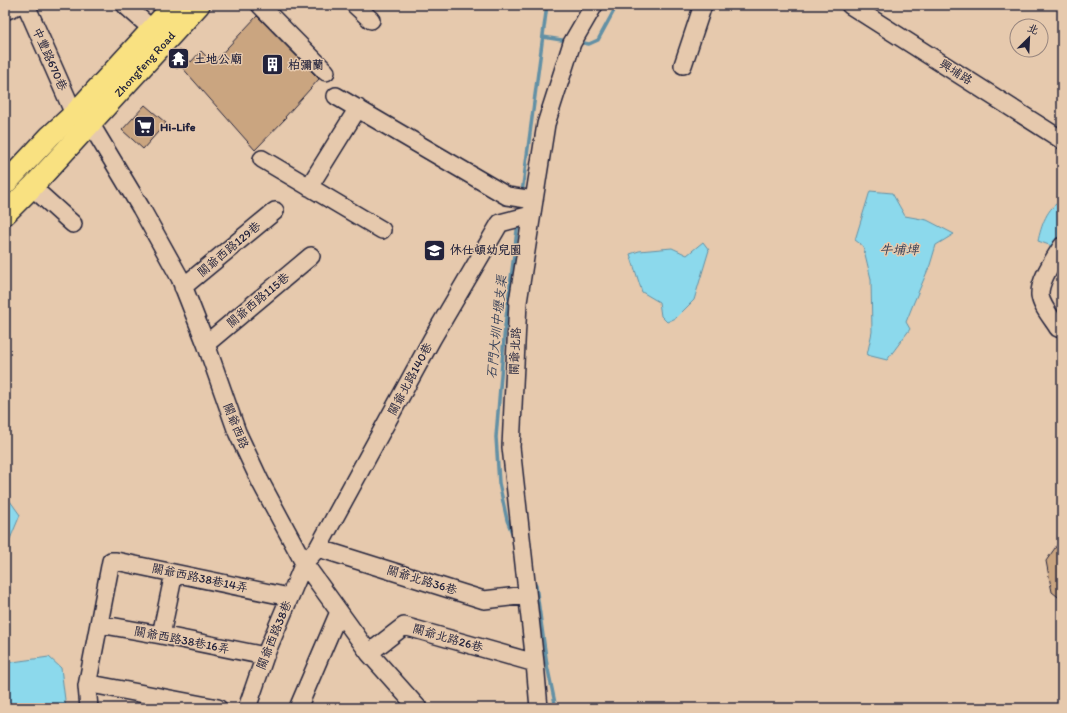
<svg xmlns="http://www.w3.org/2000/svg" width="1067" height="713" font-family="Itim,'LXGW WenKai TC',sans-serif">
	<rect width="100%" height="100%" fill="#e6c9ad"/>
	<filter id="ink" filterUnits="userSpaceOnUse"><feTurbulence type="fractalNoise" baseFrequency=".025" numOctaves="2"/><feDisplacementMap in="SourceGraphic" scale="8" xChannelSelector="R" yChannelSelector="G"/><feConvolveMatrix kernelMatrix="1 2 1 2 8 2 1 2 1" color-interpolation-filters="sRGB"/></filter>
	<g filter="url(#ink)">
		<path fill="#8cd9ec" stroke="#6290a5" d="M 870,191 L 892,193 L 905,216 L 927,220 L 954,234 L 936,245 L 930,265 L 914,302 L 906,322 L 910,329 L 887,360 L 867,355 L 872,332 L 871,279 L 863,246 L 855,240 Z
			M 1062,201 L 1062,235 L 1052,246 L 1038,241 C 1041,227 1047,206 1062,201 Z
			M 703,242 L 709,250 L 694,300 L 676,318 L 667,322 L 661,316 L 659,302 L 642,292 L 630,254 L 639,251 L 672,248 L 687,255 Z
			M 5,501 L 10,501 L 20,515 L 5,551 Z
			M 49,657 L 61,668 L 66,708 L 5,708 L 5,663 Z"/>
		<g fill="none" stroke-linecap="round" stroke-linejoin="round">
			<path stroke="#6290a5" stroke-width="3.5" d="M 543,37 L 568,41
				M 578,42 L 589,44 L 598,40 L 617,5
				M 522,193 L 547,5
				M 513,535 L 507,520 L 499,483 L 496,437 L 505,326 L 518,223
				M 533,581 L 536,586 L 547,665 L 556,708"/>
		</g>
		<path fill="#caa580" stroke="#22223b" d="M 257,16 L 319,79 L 285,117 L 286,118 L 255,150 L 180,65 L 177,69 L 170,61 L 180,50 L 191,62 L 201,51 L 213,63 Z
			M 145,105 L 166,123 L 143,149 L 122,130 Z
			M 1062,538 L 1062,600 L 1052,592 L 1046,561 Z"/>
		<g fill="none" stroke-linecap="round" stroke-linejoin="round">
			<defs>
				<path id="minor" d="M 26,5 L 74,114 L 90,123 L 141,208 L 180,278 L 206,344 L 237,432 L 260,481 L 304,563 L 369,653 L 418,708
					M 125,5 L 152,29
					M 260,5 L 326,72
					M 355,5 L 371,20
					M 850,5 L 1062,140
					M 5,11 L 19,5
					M 683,65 L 703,5
					M 336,96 L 507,196 L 534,200
					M 262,159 L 382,230
					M 32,187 L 73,224
					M 309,187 L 358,108
					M 1062,246 C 1055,258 1039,280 1040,295 C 1041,306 1052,318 1058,328 L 1062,329
					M 183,287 L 275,211
					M 206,344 L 311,256
					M 318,548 L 484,600 L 527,595
					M 99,624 L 161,635 L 265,656
					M 161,635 L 174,573
					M 369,653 L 404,626 L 535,663
					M 87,686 L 91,684 L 218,708
					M 89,708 L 87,686 L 111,561 L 116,561 L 289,597
					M 247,708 L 265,656 L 304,563 L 318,548 L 432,339 L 500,223 L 531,215
					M 298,708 L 339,612
					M 539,708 L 535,663 L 511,447 L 518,302 L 546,124 L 572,43 L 594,5"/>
				<g id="major">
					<path d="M 5,184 L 50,136 L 74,114 L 174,5"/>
					<path id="s1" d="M 5,214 L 32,187 L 199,5"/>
				</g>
			</defs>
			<use href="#minor" stroke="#22223b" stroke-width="20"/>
			<use href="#major" stroke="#22223b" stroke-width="24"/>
			<use href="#minor" stroke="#e6c9ad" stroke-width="17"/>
			<use href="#major" stroke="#f9e181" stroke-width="21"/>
		</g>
	</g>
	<defs>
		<symbol id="temple-square" viewBox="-11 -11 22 22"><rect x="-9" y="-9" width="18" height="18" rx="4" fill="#22223b" stroke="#e6c9ad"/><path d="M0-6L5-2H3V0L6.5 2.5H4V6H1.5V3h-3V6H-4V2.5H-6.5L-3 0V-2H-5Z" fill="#fff"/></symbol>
		<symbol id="building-square" viewBox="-11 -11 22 22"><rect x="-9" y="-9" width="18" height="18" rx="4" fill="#22223b" stroke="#e6c9ad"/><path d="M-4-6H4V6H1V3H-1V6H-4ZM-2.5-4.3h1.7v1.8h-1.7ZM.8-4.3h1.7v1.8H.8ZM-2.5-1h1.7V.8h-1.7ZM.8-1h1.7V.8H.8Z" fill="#fff"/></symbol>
		<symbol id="supermarket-square" viewBox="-11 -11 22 22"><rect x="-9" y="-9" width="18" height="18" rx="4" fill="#22223b" stroke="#e6c9ad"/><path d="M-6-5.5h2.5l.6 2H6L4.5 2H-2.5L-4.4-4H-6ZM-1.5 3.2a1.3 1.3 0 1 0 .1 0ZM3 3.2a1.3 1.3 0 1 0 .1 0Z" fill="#fff"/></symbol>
		<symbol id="school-square" viewBox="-11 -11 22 22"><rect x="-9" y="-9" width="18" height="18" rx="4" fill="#22223b" stroke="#e6c9ad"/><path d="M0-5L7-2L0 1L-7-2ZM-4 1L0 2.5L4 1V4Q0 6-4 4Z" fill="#fff"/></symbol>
	</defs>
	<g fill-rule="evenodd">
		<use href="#temple-square" x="166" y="46" width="25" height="25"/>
		<use href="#building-square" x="260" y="52" width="25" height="25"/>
		<use href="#supermarket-square" x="132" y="114" width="25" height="25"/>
		<use href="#school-square" x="422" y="238" width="25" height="25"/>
	</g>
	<g text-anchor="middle" stroke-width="3" stroke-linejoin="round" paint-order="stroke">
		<g font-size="12" fill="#22223b" stroke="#e6c9ad">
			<text transform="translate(50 59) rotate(66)" y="4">中豐路670巷</text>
			<text dy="4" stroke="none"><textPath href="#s1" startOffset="205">Zhongfeng Road</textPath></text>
			<text transform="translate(956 72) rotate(32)" y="4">興埔路</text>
			<text transform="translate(229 249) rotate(-40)" y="4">關爺西路129巷</text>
			<text transform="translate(258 300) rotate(-40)" y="4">關爺西路115巷</text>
			<text transform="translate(515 351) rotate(-87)" y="4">關爺北路</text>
			<text transform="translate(410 379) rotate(-62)" y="4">關爺北路140巷</text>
			<text transform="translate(236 426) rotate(68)" y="4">關爺西路</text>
			<text transform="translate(200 578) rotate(12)" y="4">關爺西路38巷14弄</text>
			<text transform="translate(422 580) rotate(17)" y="4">關爺北路36巷</text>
			<text transform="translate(274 635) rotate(-68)" y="4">關爺西路38巷</text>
			<text transform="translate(448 638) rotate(16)" y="4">關爺北路26巷</text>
			<text transform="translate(182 640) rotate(11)" y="4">關爺西路38巷16弄</text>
		</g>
		<g font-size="12" font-weight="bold" fill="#22223b" stroke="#e6c9ad" text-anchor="start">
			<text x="194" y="63">土地公廟</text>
			<text x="288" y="69">柏彌蘭</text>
			<text x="160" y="131">Hi-Life</text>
			<text x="450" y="254">休仕頓幼兒園</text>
		</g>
		<g font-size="13" font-style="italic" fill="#323d56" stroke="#e6c9ad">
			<text x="899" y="254">牛埔埤</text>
			<text transform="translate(496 327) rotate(-84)" y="5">石門大圳中壢支渠</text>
		</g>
	</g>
	<rect width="1067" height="713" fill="none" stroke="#e6c9ad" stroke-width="20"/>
	<rect x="10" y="10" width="1047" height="693" fill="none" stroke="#22223b" stroke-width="1.5" filter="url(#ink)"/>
	<g transform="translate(1029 38) rotate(24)"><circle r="19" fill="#e6c9ad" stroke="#98867f"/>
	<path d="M0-3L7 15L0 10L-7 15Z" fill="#22223b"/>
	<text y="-6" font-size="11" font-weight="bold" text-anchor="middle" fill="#22223b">北</text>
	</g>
</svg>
